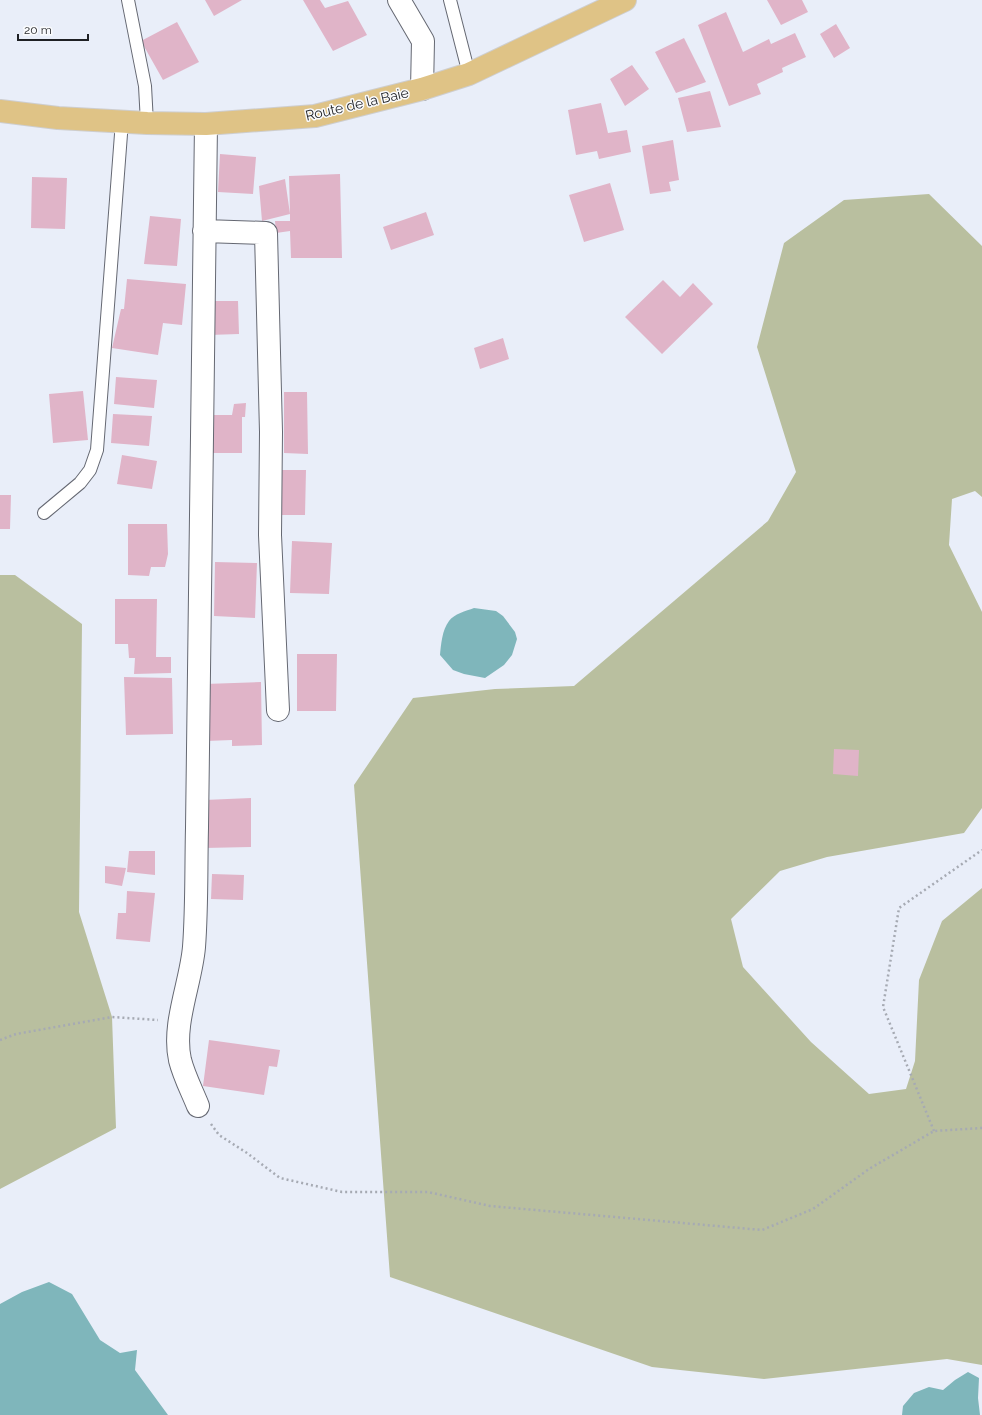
<svg xmlns="http://www.w3.org/2000/svg" width="982" height="1415" font-family="Raleway,sans-serif">
	<rect width="100%" height="100%" fill="#e9eef9"/>
	<path fill="#b9bf9f" d="M 929,194 L 982,246 L 982,497 L 975,491 L 952,499 L 949,545 L 982,612 L 982,808 L 964,833 L 827,857 L 780,871 L 731,919 L 743,967 L 811,1042 L 869,1094 L 906,1089 L 915,1061 L 919,980 L 942,921 L 982,888 L 982,1365 L 947,1359 L 764,1379 L 652,1367 L 390,1277 L 354,785 L 413,698 L 495,689 L 574,686 L 768,521 L 796,472 L 757,347 L 784,243 L 844,200 Z
		M 0,575 L 15,575 L 82,624 L 79,912 L 112,1017 L 116,1128 L 0,1189 Z"/>
	<path fill="#7fb6bb" d="M 474,608 L 496,611 L 503,616 L 515,632 L 517,639 L 512,655 L 504,665 L 485,678 L 464,674 L 453,670 L 440,655 C 441,645 442,630 449,621 C 454,614 466,611 474,608 Z
		M 49,1282 L 72,1294 L 100,1340 L 120,1353 L 137,1350 L 135,1370 L 168,1415 L 0,1415 L 0,1304 L 22,1292 Z
		M 968,1372 L 979,1378 L 978,1398 L 980,1415 L 902,1415 L 903,1406 L 914,1393 L 929,1387 L 943,1390 L 955,1380 Z"/>
	<path fill="#e0b4c8" d="M 205,0 L 242,0 L 214,16 Z
		M 303,0 L 320,0 L 325,8 L 348,1 L 367,35 L 333,51 Z
		M 767,0 L 802,0 L 808,12 L 781,25 Z
		M 726,12 L 743,52 L 769,39 L 771,44 L 795,33 L 806,57 L 782,68 L 783,72 L 757,84 L 761,94 L 729,106 L 698,25 Z
		M 177,22 L 199,62 L 163,80 L 141,41 Z
		M 836,24 L 850,48 L 834,58 L 820,34 Z
		M 684,38 L 706,82 L 676,93 L 655,52 Z
		M 632,65 L 649,89 L 625,106 L 610,79 Z
		M 710,91 L 721,127 L 687,132 L 678,98 Z
		M 601,103 L 608,133 L 627,130 L 631,152 L 599,159 L 597,151 L 576,155 L 568,110 Z
		M 673,140 L 679,180 L 669,182 L 671,191 L 650,194 L 642,146 Z
		M 220,154 L 256,157 L 253,194 L 218,192 Z
		M 340,174 L 342,258 L 291,258 L 290,231 L 276,233 L 275,221 L 290,221 L 290,214 L 262,221 L 259,186 L 285,179 L 290,214 L 289,176 Z
		M 32,177 L 67,178 L 65,229 L 31,228 Z
		M 610,183 L 624,230 L 584,242 L 569,195 Z
		M 426,212 L 434,235 L 391,250 L 383,227 Z
		M 150,216 L 181,219 L 177,266 L 144,264 Z
		M 127,279 L 186,284 L 182,325 L 163,323 L 158,355 L 112,348 L 121,309 L 124,309 Z
		M 663,280 L 680,297 L 693,283 L 713,304 L 662,354 L 625,317 Z
		M 209,301 L 238,301 L 239,334 L 209,335 Z
		M 503,338 L 509,359 L 480,369 L 474,348 Z
		M 116,377 L 157,380 L 154,408 L 114,404 Z
		M 83,391 L 88,440 L 53,443 L 49,394 Z
		M 284,392 L 307,392 L 308,454 L 284,453 Z
		M 246,403 L 245,417 L 242,417 L 242,453 L 209,453 L 208,415 L 232,415 L 234,404 Z
		M 113,414 L 152,416 L 149,446 L 111,443 Z
		M 122,455 L 157,461 L 152,489 L 117,484 Z
		M 282,470 L 306,470 L 305,515 L 281,515 Z
		M 0,495 L 11,495 L 10,529 L 0,529 Z
		M 128,524 L 167,524 L 168,554 L 165,567 L 151,567 L 149,576 L 128,575 Z
		M 292,541 L 332,543 L 329,594 L 290,593 Z
		M 215,562 L 257,563 L 255,618 L 214,616 Z
		M 115,599 L 157,599 L 156,657 L 171,657 L 171,673 L 134,674 L 135,658 L 129,658 L 128,644 L 115,644 Z
		M 297,654 L 337,654 L 336,711 L 297,711 Z
		M 124,677 L 172,678 L 173,734 L 126,735 Z
		M 261,682 L 262,745 L 232,746 L 232,740 L 206,741 L 205,684 Z
		M 834,749 L 859,750 L 858,776 L 833,774 Z
		M 251,798 L 251,847 L 204,848 L 204,800 Z
		M 129,851 L 155,851 L 155,875 L 127,872 Z
		M 105,866 L 126,868 L 122,886 L 105,883 Z
		M 212,874 L 244,875 L 243,900 L 211,899 Z
		M 127,891 L 155,893 L 150,942 L 116,939 L 118,913 L 126,913 Z
		M 209,1040 L 280,1050 L 277,1067 L 269,1066 L 264,1095 L 203,1086 Z"/>
	<g fill="none" stroke-linecap="round" stroke-linejoin="round">
		<defs>
			<path id="lane" d="M 128,0 L 145,86 L 147,123
				M 450,0 L 469,74
				M 44,513 L 80,483 L 90,470 L 97,450 L 122,121"/>
			<path id="street" d="M 399,0 L 423,41 L 422,89
				M 204,231 L 266,233 L 271,432 L 270,535 L 278,710
				M 198,1106 C 192,1091 184,1076 180,1060 C 172,1024 191,983 194,947 C 197,908 196,868 197,828 C 202,594 201,359 206,124"/>
			<path id="primary" d="M 0,111 L 58,118 L 147,123 L 206,124 L 315,116 L 422,89 L 469,74 L 625,0"/>
		</defs>
		<use href="#lane" stroke="#656872" stroke-width="14"/>
		<use href="#street" stroke="#656872" stroke-width="24"/>
		<use href="#primary" stroke="#cececf" stroke-width="24"/>
		<path stroke="#a6aab3" stroke-width="2.5" stroke-dasharray="2 3" stroke-linecap="butt" d="M 0,1040 L 16,1034 L 112,1017 L 158,1020
			M 211,1124 L 219,1135 L 247,1153 L 280,1178 L 342,1192 L 428,1192 L 490,1206 L 762,1230 L 813,1209 L 869,1169 L 934,1131 L 982,1128
			M 934,1131 L 883,1007 L 899,908 L 982,850"/>
		<use href="#lane" stroke="#fff" stroke-width="12"/>
		<use href="#street" stroke="#fff" stroke-width="22"/>
		<use href="#primary" stroke="#dfc386" stroke-width="22"/>
	</g>
	<g text-anchor="middle" stroke-width="3" stroke-linejoin="round" paint-order="stroke">
		<g font-size="14" fill="#1e2024" stroke="#fafbfd">
			<text transform="translate(357 104) rotate(-13)" y="5">Route de la Baie</text>
		</g>
	</g>
	<path d="M18 34v6h70v-6" fill="none" stroke="#1e2024" stroke-width="2"/>
	<text x="24" y="34" font-size="12" fill="#1e2024" stroke="#fafbfd" stroke-width="3" paint-order="stroke">20 m</text>
</svg>
